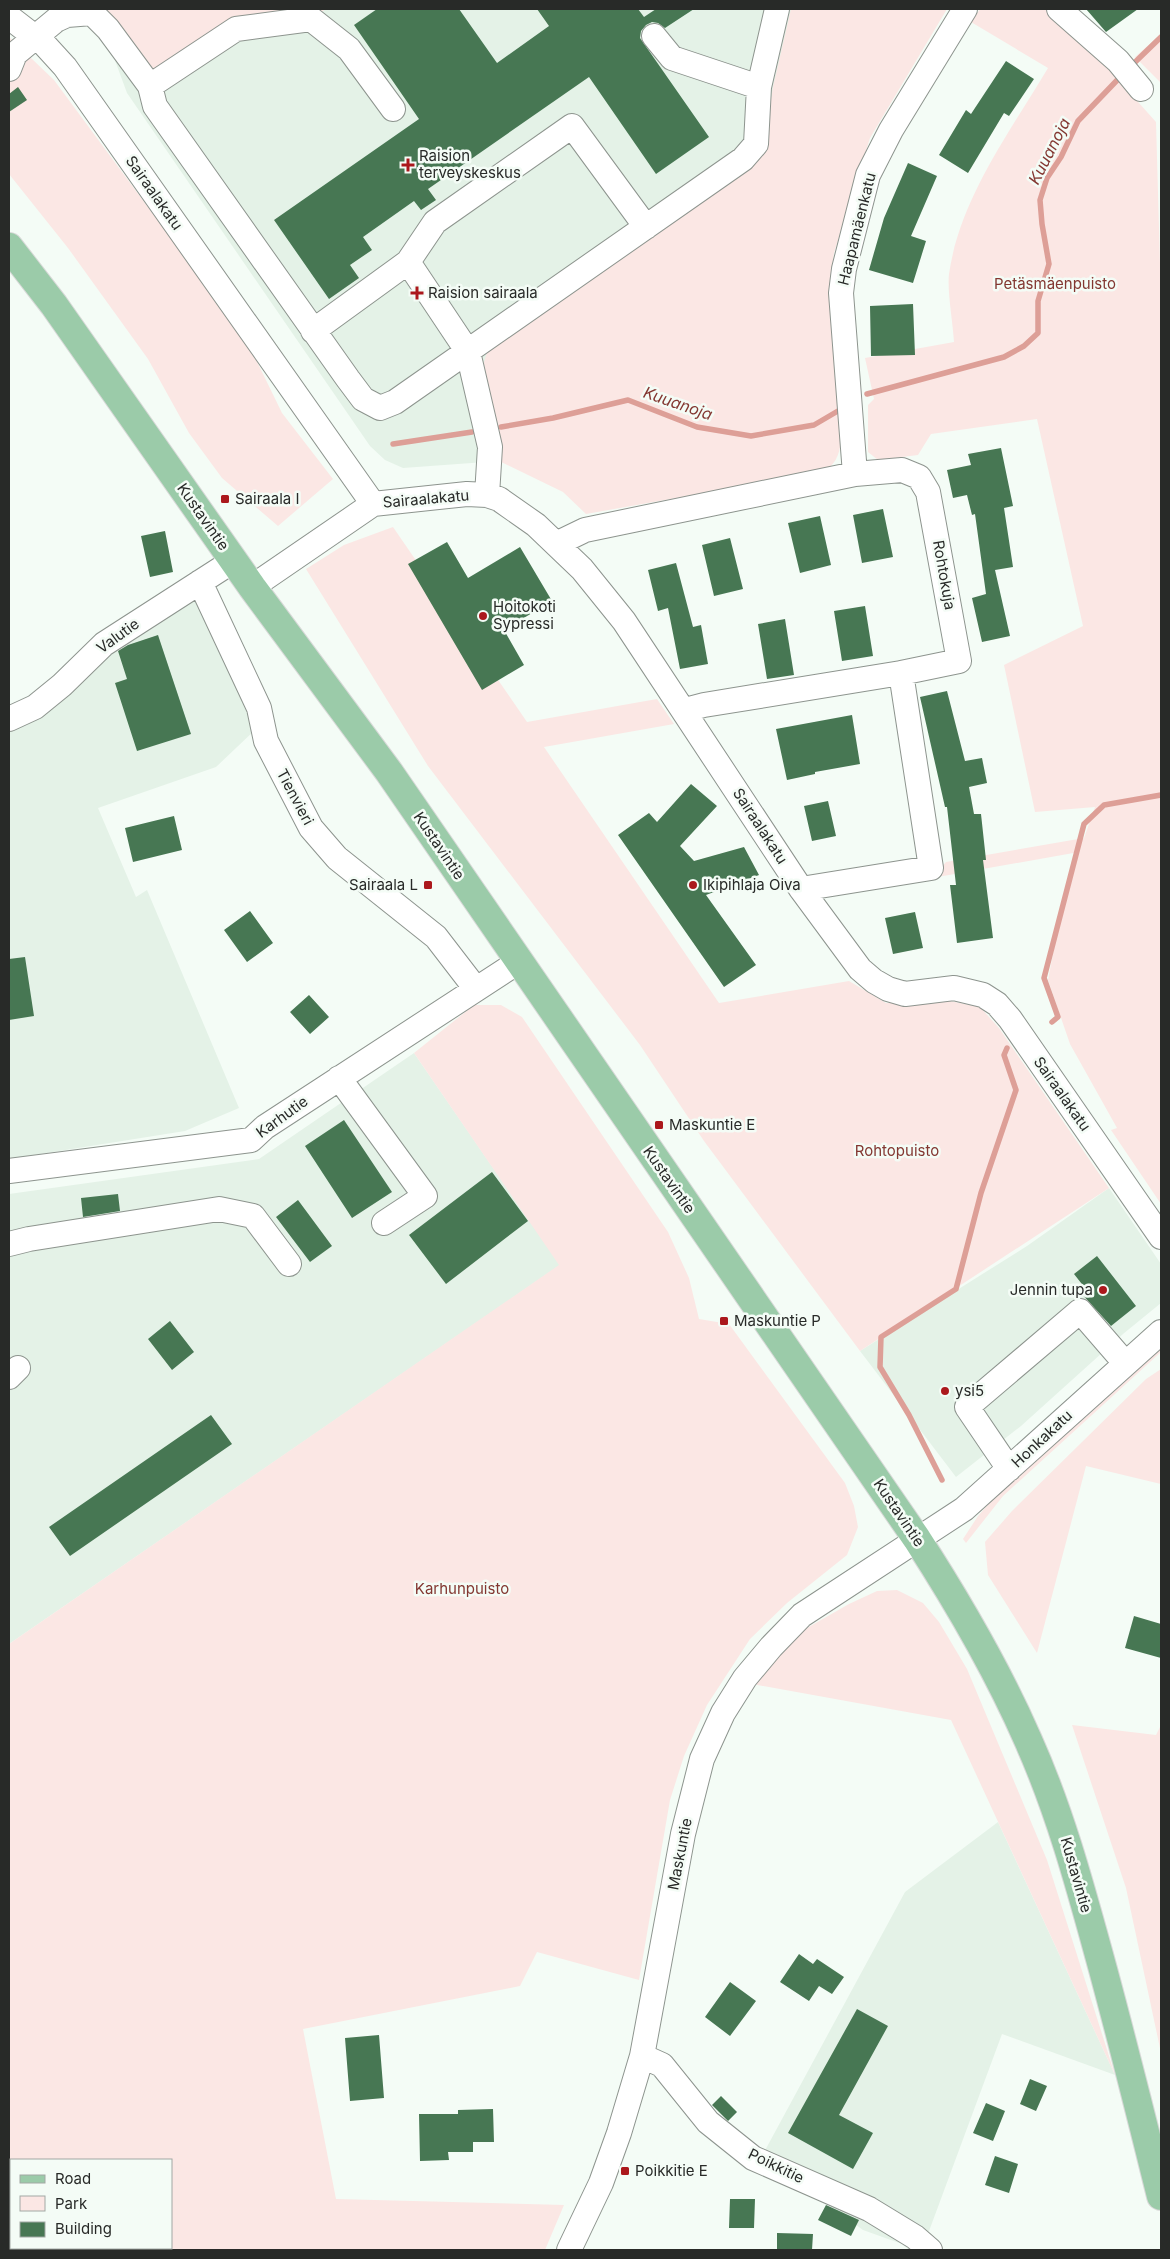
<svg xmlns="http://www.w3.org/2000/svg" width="1170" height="2259" font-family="Inter,sans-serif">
	<rect width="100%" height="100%" fill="#f4fcf6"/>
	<path fill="#e4f2e7" d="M 96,9 L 792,9 L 763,148 L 499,461 L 403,468 L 385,460 L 370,446 L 127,93 Z
		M 211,584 L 273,713 L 216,767 L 98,808 L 136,897 L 147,890 L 239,1108 L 185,1131 L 9,1159 L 9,720 Z
		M 414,1053 L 560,1265 L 9,1644 L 9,1194 L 259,1159 Z
		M 1109,1188 L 1161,1264 L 1161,1303 L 1123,1334 L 1021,1426 L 956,1477 L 860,1351 L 1027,1246 Z
		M 998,1822 L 1115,2075 L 1002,2034 L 922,2250 L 909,2250 L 902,2244 L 863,2230 L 762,2156 L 905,1892 Z"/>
	<path fill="#fbe7e4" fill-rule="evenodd" d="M 68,9 L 326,9 L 311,19 L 236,29 L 150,86 L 108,29 Z
		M 791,9 L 947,9 L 870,138 L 834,253 L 829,292 L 841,442 C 839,456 835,465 823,472 L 586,514 L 563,492 L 499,461 L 485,376 L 484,362 L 488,349 L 763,148 L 773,87 Z
		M 980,9 L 1045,9 L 1097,56 L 1156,122 L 1161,299 L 1161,1204 L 1111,1130 L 1117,1128 L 1070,1044 L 1048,980 L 1055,943 L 1079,852 L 932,878 L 946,862 L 1084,838 L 1095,807 L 1035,812 L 1004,665 L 1083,626 L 1037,419 L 931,434 L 918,455 L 878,460 L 868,452 L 868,405 L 874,399 L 865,358 L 954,342 C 953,323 947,291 949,274 C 960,198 1010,132 1048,68 L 971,22 Z
		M 1161,34 L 1161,83 L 1135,57 Z
		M 9,37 L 54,80 L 247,341 L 282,413 L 333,479 L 278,526 L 222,478 L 189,433 L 148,359 L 68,248 L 9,174 Z
		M 393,527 L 527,722 L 657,699 L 674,724 L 544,747 L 719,1003 L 849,981 L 886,1003 L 945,1000 L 980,1007 L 999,1028 L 1109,1188 L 860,1351 L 704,1141 L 640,1045 L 428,766 L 306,569 L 344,545 Z
		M 474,1005 L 501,1005 L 522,1017 L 668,1232 L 689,1278 L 699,1319 L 729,1324 L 845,1483 L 854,1506 L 858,1527 L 847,1555 L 787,1603 L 750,1639 L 707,1705 L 684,1756 L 670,1800 L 639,1980 L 537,1952 L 520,1986 L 303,2029 L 336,2199 L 564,2205 L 545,2250 L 9,2250 L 9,1644 L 559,1265 L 414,1053 ZM 11,2160 L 171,2160 L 171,2248 L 11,2248 Z
		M 1161,1345 L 1161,1352 L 1003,1496 L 966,1543 L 963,1539 L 978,1516 L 1000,1491 Z
		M 1161,1369 L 1161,1484 L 1086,1466 L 1037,1653 L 988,1575 L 985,1542 L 1012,1511 L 1146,1379 Z
		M 897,1590 L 923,1603 L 939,1622 L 967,1669 L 1047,1860 L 1115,2075 L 951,1720 L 752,1684 L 800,1632 L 849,1604 L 877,1591 Z
		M 1072,1725 L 1156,1735 L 1161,1725 L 1161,2053 L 1126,1888 Z"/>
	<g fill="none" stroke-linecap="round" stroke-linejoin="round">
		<path stroke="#dd9f97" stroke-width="5.5" d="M 1130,67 L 1161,37
			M 867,394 L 1004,357 L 1024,346 L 1038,333 L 1038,301 L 1049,264 L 1042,224 L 1040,200 L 1047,178 L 1061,157 L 1078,121 L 1123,74
			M 501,427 L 553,418 L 628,400 L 697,427 L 751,436 L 814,425 L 843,408
			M 393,444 L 472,432
			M 1052,1022 L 1058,1017 L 1044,978 L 1084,824 L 1104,805 L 1161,795
			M 942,1480 L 909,1415 L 880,1367 L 881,1337 L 956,1289 L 981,1193 L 1016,1090 L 1004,1055 L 1007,1048"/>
	</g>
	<path fill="#477753" d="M 377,9 L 459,9 L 497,63 L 549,26 L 537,9 L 638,9 L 644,17 L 656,9 L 694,9 L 665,28 L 658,23 L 652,22 L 646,25 L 641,31 L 640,38 L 709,137 L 656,174 L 589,77 L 428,189 L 436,200 L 421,210 L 414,201 L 363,237 L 372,250 L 350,265 L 359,278 L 329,299 L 274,220 L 419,119 L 354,25 Z
		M 1086,9 L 1138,9 L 1106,32 Z
		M 1006,61 L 1034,79 L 1009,116 L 1004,113 L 968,173 L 939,155 L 966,110 L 971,114 Z
		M 18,87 L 27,100 L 9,112 L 9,94 Z
		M 908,163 L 937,176 L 911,236 L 926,241 L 913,283 L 869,270 L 884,218 Z
		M 913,304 L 915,355 L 871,356 L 870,306 Z
		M 1001,448 L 1013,506 L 1004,508 L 1013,567 L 995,570 L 1010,636 L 982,642 L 972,598 L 986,594 L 975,514 L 972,515 L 967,495 L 953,498 L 947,470 L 971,465 L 968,454 Z
		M 883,509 L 893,557 L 862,563 L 853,515 Z
		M 820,516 L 831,565 L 800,573 L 788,523 Z
		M 165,531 L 173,572 L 150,577 L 141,536 Z
		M 730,538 L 743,589 L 714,596 L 702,545 Z
		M 447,542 L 468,578 L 520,547 L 552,601 L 504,630 L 524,665 L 482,690 L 408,564 Z
		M 676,563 L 693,627 L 701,625 L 708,664 L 680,669 L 668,608 L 658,611 L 648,570 Z
		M 865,606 L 873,656 L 842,661 L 834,611 Z
		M 785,619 L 794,675 L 767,679 L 758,624 Z
		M 158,635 L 191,734 L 137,751 L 115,683 L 127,679 L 118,651 L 128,645 Z
		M 947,691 L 965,761 L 982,758 L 987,783 L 969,787 L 974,814 L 981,814 L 986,860 L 983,860 L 993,938 L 957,943 L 950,885 L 956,885 L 947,807 L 945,807 L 920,697 Z
		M 852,715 L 860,764 L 815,772 L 815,774 L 787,780 L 776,729 Z
		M 691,784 L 717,806 L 680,846 L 694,861 L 744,847 L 759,875 L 706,895 L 756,965 L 724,987 L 618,835 L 649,813 L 657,822 Z
		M 828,801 L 836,836 L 812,841 L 804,806 Z
		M 174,816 L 182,850 L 133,862 L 125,828 Z
		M 250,911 L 273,943 L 247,962 L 224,930 Z
		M 915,912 L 923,948 L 893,954 L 885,918 Z
		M 25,957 L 34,1016 L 9,1020 L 9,959 Z
		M 309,995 L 329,1017 L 310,1034 L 290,1012 Z
		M 344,1120 L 392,1192 L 352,1218 L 305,1146 Z
		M 492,1172 L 528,1221 L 446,1284 L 409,1235 Z
		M 118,1194 L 120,1211 L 83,1217 L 81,1198 Z
		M 298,1200 L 332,1246 L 310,1262 L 276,1217 Z
		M 1097,1256 L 1136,1306 L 1111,1326 L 1080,1292 L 1085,1288 L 1074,1274 Z
		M 170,1321 L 194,1352 L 172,1370 L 148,1339 Z
		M 211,1415 L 232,1444 L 70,1556 L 49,1527 Z
		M 1134,1616 L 1161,1624 L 1161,1658 L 1125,1648 Z
		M 799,1954 L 813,1964 L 817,1959 L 844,1977 L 832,1994 L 819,1986 L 809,2001 L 780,1982 Z
		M 730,1982 L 756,2001 L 730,2036 L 705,2017 Z
		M 857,2009 L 888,2026 L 839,2115 L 873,2133 L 853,2169 L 788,2133 Z
		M 379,2035 L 384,2098 L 350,2101 L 345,2038 Z
		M 1030,2079 L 1047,2086 L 1036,2111 L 1020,2104 Z
		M 721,2096 L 737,2112 L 728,2121 L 712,2105 Z
		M 986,2103 L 1005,2111 L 993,2141 L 973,2133 Z
		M 493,2109 L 494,2142 L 473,2142 L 473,2152 L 448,2152 L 449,2160 L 420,2161 L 419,2114 L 458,2114 L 458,2110 Z
		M 995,2156 L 1018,2164 L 1009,2193 L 985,2185 Z
		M 730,2199 L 755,2199 L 754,2228 L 729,2228 Z
		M 826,2205 L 859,2220 L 851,2236 L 818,2220 Z
		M 777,2233 L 813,2234 L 812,2250 L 777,2250 Z"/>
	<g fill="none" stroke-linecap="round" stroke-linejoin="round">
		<defs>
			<path id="minor" d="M 1059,9 L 1118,61 L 1141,89
				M 9,17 L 44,44 L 65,67 L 373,504
				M 654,36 L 672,58 L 759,87
				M 9,69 L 15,54 L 56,20 L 67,15 L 92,13 L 108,29 L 150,86 L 155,106 L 348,379 L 363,399 L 380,408 L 395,402 L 743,159 L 756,144 L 759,87 L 777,9
				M 150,86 L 236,29 L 311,19 L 349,49 L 393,109
				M 408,262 L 468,352 L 490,447 L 487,495
				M 313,331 L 408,262 L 435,222 L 572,126 L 646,227
				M 855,474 L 841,293 L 844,269 L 868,175 L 891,130 L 965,9
				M 556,544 L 585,530 L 855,474 L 902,470 L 919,477 L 928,492 L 959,661 L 901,673 L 931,868 L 801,889
				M 200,582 L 259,708 L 266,741 L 311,828 L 337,858 L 436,937 L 476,989
				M 252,587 L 373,504 L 467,494 L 487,495 L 499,499 L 536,525 L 582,569 L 624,621 L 801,889 L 860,969 L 874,981 L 888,989 L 905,994 L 954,988 L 983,995 L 997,1004 L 1010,1019 L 1161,1237
				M 685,710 L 704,705 L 901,673
				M 9,719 L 35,707 L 62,685 L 104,644 L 233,561
				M 339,1078 L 425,1196 L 384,1223
				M 9,1171 L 251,1140 L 265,1127 L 518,962
				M 9,1244 L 29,1239 L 219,1209 L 253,1216 L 289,1264
				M 9,1377 L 18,1368
				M 1009,1469 L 967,1407 L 1080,1311 L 1125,1363
				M 642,2056 L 662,2065 L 708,2122 L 753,2158 L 869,2209 L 915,2237 L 930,2250
				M 569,2250 L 601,2183 L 619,2133 L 642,2056 L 683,1834 L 702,1759 L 723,1713 L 745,1678 L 771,1647 L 802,1615 L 964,1509 L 1161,1332"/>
			<path id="major" d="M 9,247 L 54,305 L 252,587 L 389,772 L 917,1539 C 959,1604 997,1669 1028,1740 C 1059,1809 1079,1882 1099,1955 C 1121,2035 1141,2116 1161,2196"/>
		</defs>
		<use href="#minor" stroke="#8d948e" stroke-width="26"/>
		<use href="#major" stroke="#d8d9d8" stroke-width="30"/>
		<use href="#minor" stroke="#fff" stroke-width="24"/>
		<use href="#major" stroke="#9bcba9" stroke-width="28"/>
	</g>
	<g fill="#ab181c" stroke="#f4fcf6" stroke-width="2">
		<path d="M405.5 157.5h5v5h5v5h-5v5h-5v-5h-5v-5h5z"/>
		<path d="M414.5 285.5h5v5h5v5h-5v5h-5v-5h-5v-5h5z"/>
		<rect x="220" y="494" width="10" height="10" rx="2.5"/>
		<circle cx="483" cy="616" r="5"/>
		<rect x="423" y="880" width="10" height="10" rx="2.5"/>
		<circle cx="693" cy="885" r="5"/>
		<rect x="654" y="1120" width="10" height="10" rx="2.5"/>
		<circle cx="1103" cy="1290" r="5"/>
		<rect x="719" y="1316" width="10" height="10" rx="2.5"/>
		<circle cx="945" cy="1391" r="5"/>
		<rect x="620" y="2166" width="10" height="10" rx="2.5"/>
	</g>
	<g text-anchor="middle" stroke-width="5" stroke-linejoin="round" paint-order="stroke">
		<g font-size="15" fill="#282a28" stroke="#f4fcf6" text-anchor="start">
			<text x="419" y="161">Raision<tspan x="419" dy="17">terveyskeskus</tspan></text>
			<text x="428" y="298">Raision sairaala</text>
			<text x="235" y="504">Sairaala I</text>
			<text x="493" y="612">Hoitokoti<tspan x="493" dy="17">Sypressi</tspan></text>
			<text x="418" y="890" text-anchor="end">Sairaala L</text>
			<text x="703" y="890">Ikipihlaja Oiva</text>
			<text x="669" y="1130">Maskuntie E</text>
			<text x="1093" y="1295" text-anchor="end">Jennin tupa</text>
			<text x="734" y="1326">Maskuntie P</text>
			<text x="955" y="1396">ysi5</text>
			<text x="635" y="2176">Poikkitie E</text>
		</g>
		<g font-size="15" fill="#282a28" stroke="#f4fcf6">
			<text transform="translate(154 193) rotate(55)" y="5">Sairaalakatu</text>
			<text transform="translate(857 229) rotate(-76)" y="5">Haapamäenkatu</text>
			<text transform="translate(426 499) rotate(-5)" y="5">Sairaalakatu</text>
			<text transform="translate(203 517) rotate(55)" y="5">Kustavintie</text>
			<text transform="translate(944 575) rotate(80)" y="5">Rohtokuja</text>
			<text transform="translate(118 636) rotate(-36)" y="5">Valutie</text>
			<text transform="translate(295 797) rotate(62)" y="5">Tienvieri</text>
			<text transform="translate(760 826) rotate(57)" y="5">Sairaalakatu</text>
			<text transform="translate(439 846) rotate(56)" y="5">Kustavintie</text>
			<text transform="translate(1062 1094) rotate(55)" y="5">Sairaalakatu</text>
			<text transform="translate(282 1117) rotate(-36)" y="5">Karhutie</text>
			<text transform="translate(669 1180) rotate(55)" y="5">Kustavintie</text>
			<text transform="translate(1042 1439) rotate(-43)" y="5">Honkakatu</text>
			<text transform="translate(899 1513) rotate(56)" y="5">Kustavintie</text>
			<text transform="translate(680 1854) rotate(-79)" y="5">Maskuntie</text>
			<text transform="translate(1076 1875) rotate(74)" y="5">Kustavintie</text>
			<text transform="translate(776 2166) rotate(26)" y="5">Poikkitie</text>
		</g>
		<g font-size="15" fill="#833731" stroke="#f4fcf6">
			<text x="1055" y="289">Petäsmäenpuisto</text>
			<text x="897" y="1156">Rohtopuisto</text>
			<text x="462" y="1594">Karhunpuisto</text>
		</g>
		<g font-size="16" font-style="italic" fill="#843832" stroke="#f4fcf6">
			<text transform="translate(1049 151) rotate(-63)" y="6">Kuuanoja</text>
			<text transform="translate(678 403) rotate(19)" y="6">Kuuanoja</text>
		</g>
	</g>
	<rect width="1170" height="2259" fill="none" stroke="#282a28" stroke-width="20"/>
	<rect x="10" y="2159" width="162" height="90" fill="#f4fcf6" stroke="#a2a8a4"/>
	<rect x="20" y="2175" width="25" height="8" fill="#9bcba9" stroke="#a2a8a4"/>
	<text x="55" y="2184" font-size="15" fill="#282a28">Road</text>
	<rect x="20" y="2196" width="25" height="15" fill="#fbe7e4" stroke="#a2a8a4"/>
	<text x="55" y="2209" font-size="15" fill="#282a28">Park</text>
	<rect x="20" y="2222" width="25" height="15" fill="#477753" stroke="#a2a8a4"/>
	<text x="55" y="2234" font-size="15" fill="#282a28">Building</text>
</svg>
